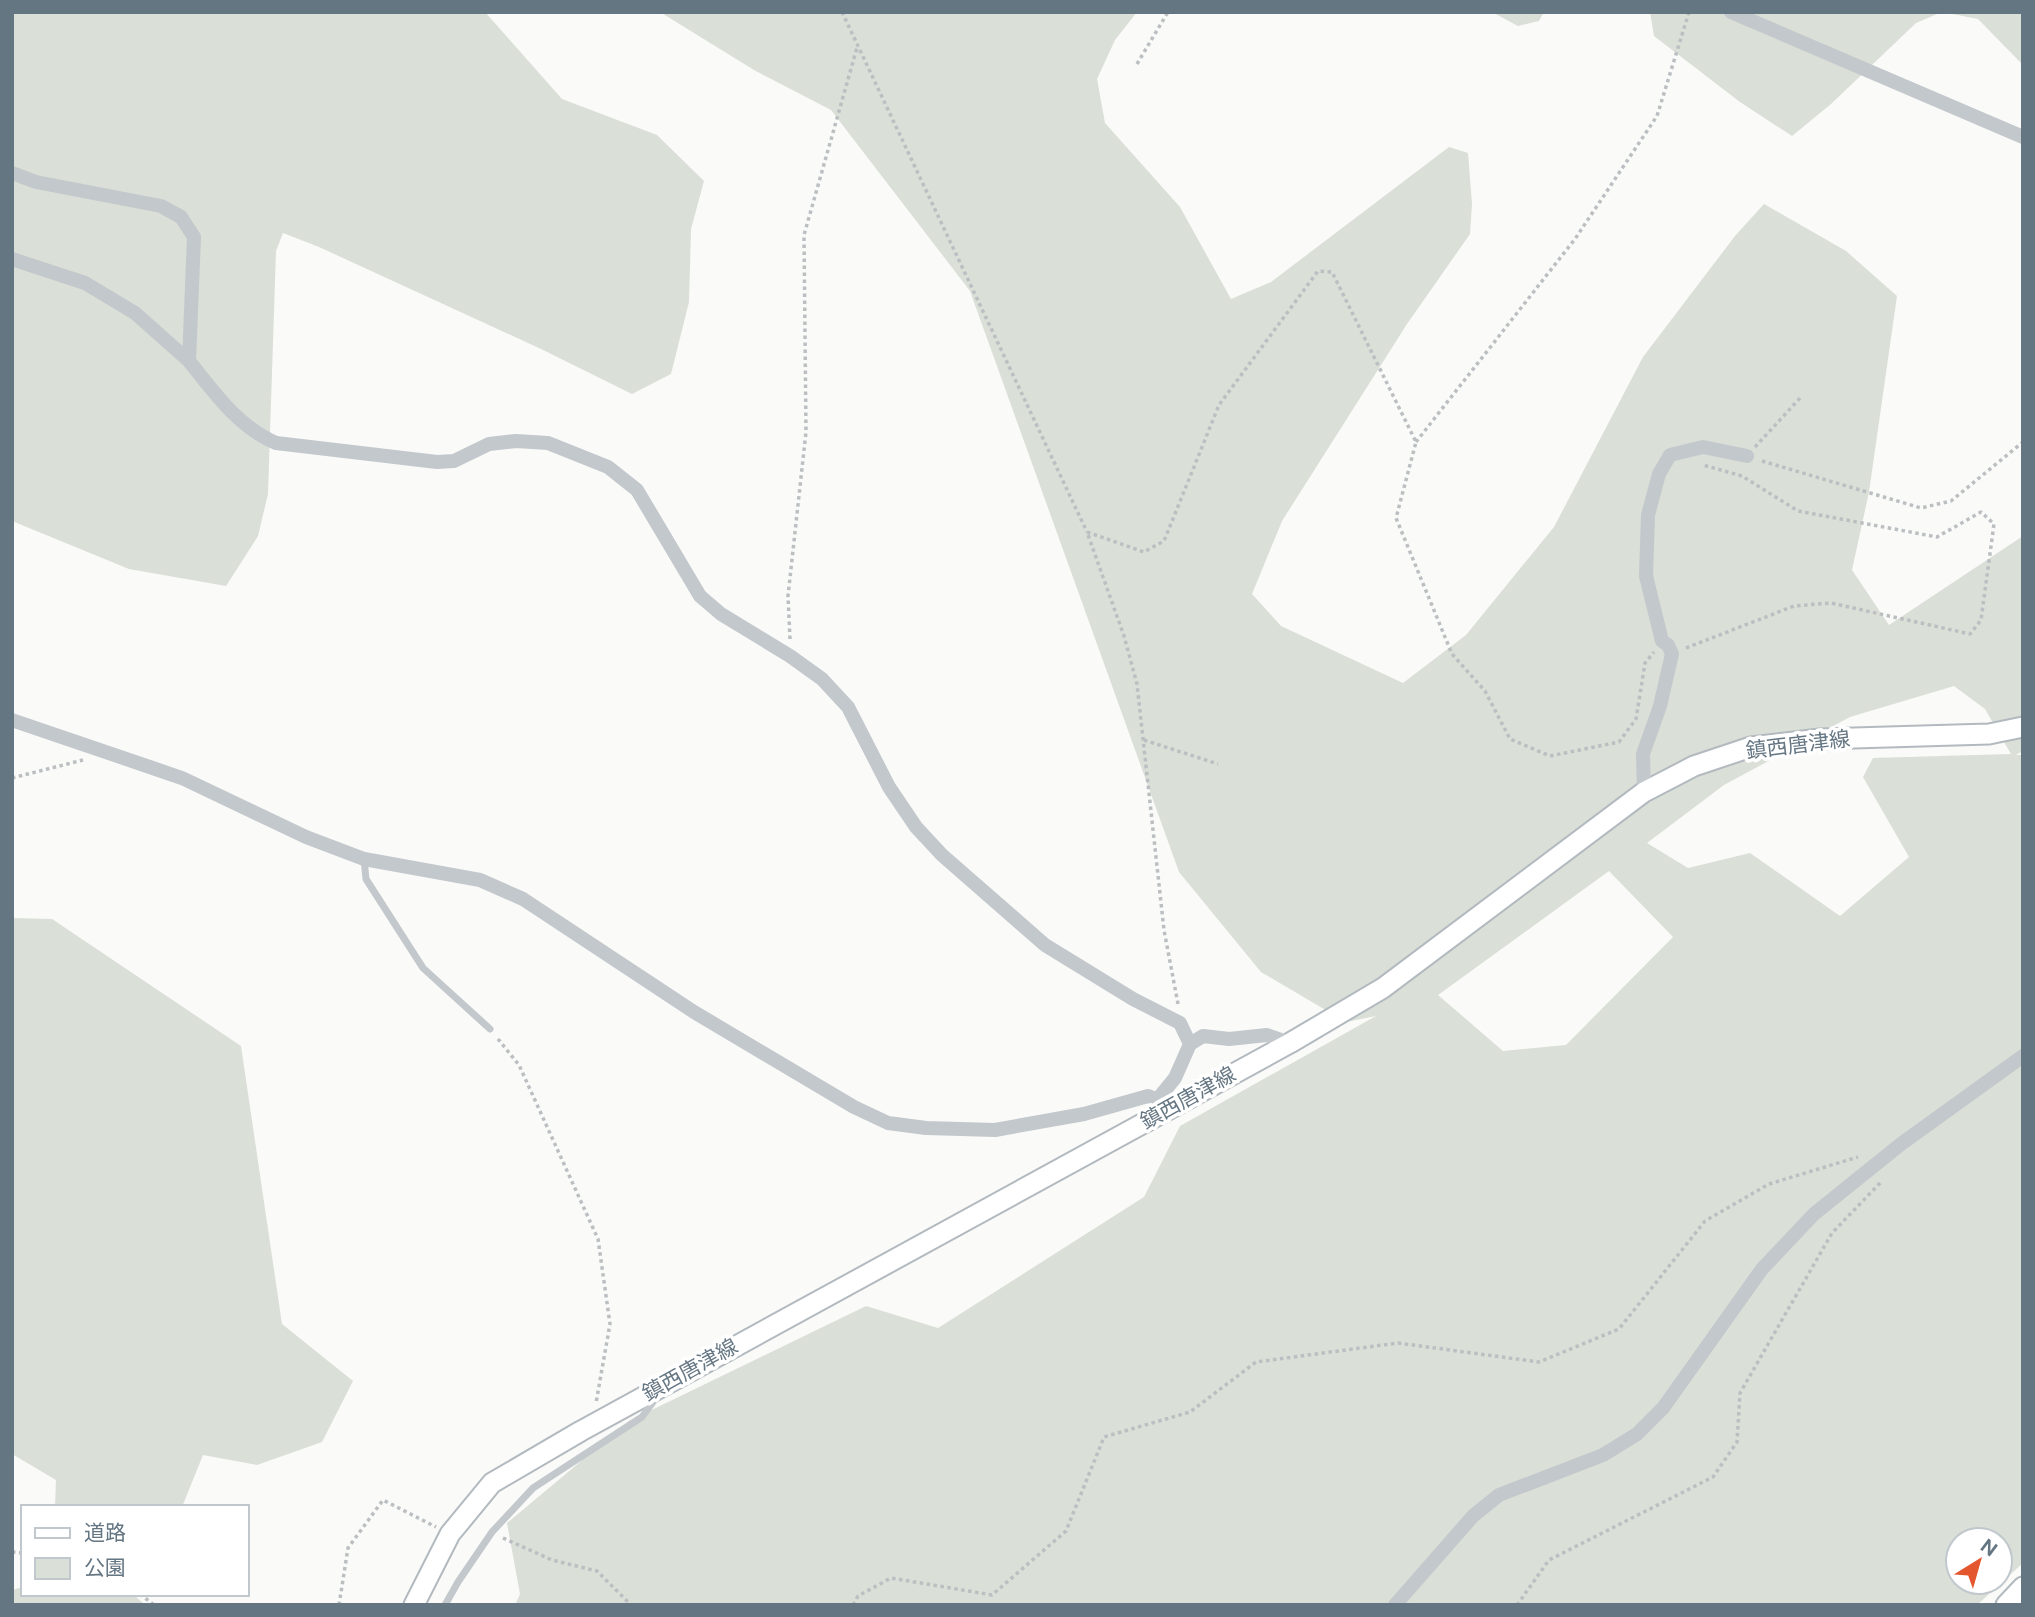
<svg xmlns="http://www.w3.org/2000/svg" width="2035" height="1617" font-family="'Public Sans','Noto Sans JP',sans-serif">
	<rect width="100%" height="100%" fill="#fafaf8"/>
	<path fill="#dadfd7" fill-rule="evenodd" d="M 12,12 L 485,12 L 562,99 L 657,135 L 704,181 L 691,229 L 689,302 L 671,374 L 632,394 L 541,349 L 319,247 L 283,233 L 276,251 L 268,494 L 258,536 L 226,586 L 129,569 L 12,521 Z
		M 660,12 L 1137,12 L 1115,40 L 1097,79 L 1105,123 L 1180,207 L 1231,299 L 1271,282 L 1449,147 L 1468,153 L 1472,204 L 1470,234 L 1407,324 L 1282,521 L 1252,594 L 1281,626 L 1403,683 L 1466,635 L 1554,527 L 1643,357 L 1735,236 L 1764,204 L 1846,251 L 1897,296 L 1869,492 L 1852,570 L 1889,625 L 2023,536 L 2023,751 L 2016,755 L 2023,755 L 2023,1563 L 1977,1605 L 515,1605 L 520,1594 L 507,1523 L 629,1421 L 866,1306 L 938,1328 L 1144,1197 L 1180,1126 L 1376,1016 L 1346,1022 L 1261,972 L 1179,872 L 970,291 L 831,110 L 754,70 ZM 1954,686 L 1985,709 L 2011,754 L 1873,758 L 1863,777 L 1909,857 L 1840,916 L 1750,853 L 1688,868 L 1647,843 L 1724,785 L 1850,717 ZM 1609,871 L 1673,937 L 1566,1045 L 1503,1051 L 1438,995 ZM 1958,1540 L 2000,1540 L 2000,1582 L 1958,1582 Z
		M 1492,12 L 1544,12 L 1539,21 L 1518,26 Z
		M 1650,12 L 2023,12 L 2023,65 L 1978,19 L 1942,12 L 1916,23 L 1831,104 L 1792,136 L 1740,102 L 1654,36 Z
		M 12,918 L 52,919 L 241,1046 L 282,1324 L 353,1381 L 322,1442 L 257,1465 L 203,1455 L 182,1507 L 55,1507 L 56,1480 L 12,1454 Z
		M 23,1587 L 23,1594 L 133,1594 L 145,1605 L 12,1605 L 12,1590 Z"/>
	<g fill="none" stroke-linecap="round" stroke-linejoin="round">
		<defs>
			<path id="secondary" d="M 414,1605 L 450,1534 L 492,1483 L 581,1431 L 1290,1043 L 1383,988 L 1644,792 L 1694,766 L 1751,747 L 1820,739 L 1989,734 L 2023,727
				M 2006,1605 L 2023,1587"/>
		</defs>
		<use href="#secondary" stroke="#b3babf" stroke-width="23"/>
		<path stroke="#bbbfc2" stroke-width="3.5" stroke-dasharray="3.5 3.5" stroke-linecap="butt" d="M 842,12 L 1087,532
			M 1137,64 L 1168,12
			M 1416,442 L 1575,239 L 1657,116 L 1689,12
			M 1755,447 L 1801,397
			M 1762,461 L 1921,508 L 1951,501 L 2023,442
			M 790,639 L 788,596 L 806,432 L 804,235 L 858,44
			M 1686,648 L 1794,606 L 1831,603 L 1970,634 L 1981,620 L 1994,524 L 1981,512 L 1937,537 L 1798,511 L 1742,476 L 1703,465
			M 1144,740 L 1218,764
			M 12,778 L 83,760
			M 1178,1004 L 1164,930 L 1137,684 L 1124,636 L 1087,532 L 1144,552 L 1164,541 L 1219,405 L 1318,271 L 1332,272 L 1416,442 L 1396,518 L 1452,654 L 1485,691 L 1510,739 L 1550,756 L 1619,742 L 1636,719 L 1645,663 L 1654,652
			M 498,1039 L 519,1065 L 598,1239 L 610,1324 L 596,1403
			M 503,1538 L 552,1560 L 597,1571 L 631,1605
			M 12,1552 L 23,1553
			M 140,1594 L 154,1605
			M 339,1605 L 348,1548 L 383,1500 L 436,1527
			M 853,1605 L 858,1596 L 891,1578 L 992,1595 L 1066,1531 L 1104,1437 L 1190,1412 L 1256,1362 L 1398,1343 L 1539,1362 L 1619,1329 L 1705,1221 L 1769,1184 L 1858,1157
			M 1517,1605 L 1549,1560 L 1713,1477 L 1737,1442 L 1740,1393 L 1832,1233 L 1881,1182"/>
		<path stroke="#c3c8cc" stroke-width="7" d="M 364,859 L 366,879 L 423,968 L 490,1029
			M 445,1605 L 458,1582 L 492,1532 L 533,1488 L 642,1417 L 656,1398"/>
		<path stroke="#c3c8cc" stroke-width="14" d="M 1731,12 L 2023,137
			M 12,173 L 36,182 L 161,206 L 181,217 L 194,237 L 189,361 C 214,392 238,427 276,443 L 437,462 L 454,461 L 489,444 L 516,441 L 548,443 L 608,467 L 637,490 L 700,596 L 721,614 L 790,656 L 822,679 L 848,707 L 889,787 L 916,827 L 942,855 L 1045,945 L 1133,999 L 1180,1023 L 1190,1044
			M 12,259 L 85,283 L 135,313 L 189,361
			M 12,720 L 182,778 L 306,837 L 364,859 L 480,880 L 523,899 L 694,1012 L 854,1107 L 888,1123 L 926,1128 L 995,1130 L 1084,1114 L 1148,1096 L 1157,1100
			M 1644,792 L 1643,754 L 1660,706 L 1672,654 L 1668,645 L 1662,641 L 1646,576 L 1648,515 L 1659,474 L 1670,455 L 1703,447 L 1747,456
			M 1161,1107 L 1157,1100 L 1175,1078 L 1190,1044 L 1203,1036 L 1229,1039 L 1267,1035 L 1290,1043
			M 1395,1605 L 1473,1516 L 1499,1495 L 1603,1455 L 1637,1434 L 1663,1408 L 1762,1269 L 1814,1214 L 1901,1144 L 2023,1056"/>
		<use href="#secondary" stroke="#fff" stroke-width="19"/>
	</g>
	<g text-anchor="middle" stroke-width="7" stroke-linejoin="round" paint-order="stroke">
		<g font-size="21" fill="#657683" stroke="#fff">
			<text transform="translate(1798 745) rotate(-7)" y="7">鎮西唐津線</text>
			<text transform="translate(1188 1098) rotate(-29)" y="7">鎮西唐津線</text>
			<text transform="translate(690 1370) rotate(-29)" y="7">鎮西唐津線</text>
		</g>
	</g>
	<rect width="2035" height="1617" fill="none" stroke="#657683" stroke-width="28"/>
	<rect x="21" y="1505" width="228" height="91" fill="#ffffff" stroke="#c1c8cd" stroke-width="2"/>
	<rect x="35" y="1528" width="35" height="10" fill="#ffffff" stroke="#c1c8cd" stroke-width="2"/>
	<text x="84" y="1540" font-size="21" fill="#657683">道路</text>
	<rect x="35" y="1558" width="35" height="21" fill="#dadfd7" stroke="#c1c8cd" stroke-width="2"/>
	<text x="84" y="1575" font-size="21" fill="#657683">公園</text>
	<g transform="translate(1979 1561) rotate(37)"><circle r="33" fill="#ffffff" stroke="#c1c8cd" stroke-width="2"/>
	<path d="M0-5L12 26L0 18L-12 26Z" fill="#e4572e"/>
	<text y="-10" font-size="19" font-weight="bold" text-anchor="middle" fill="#657683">N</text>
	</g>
</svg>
